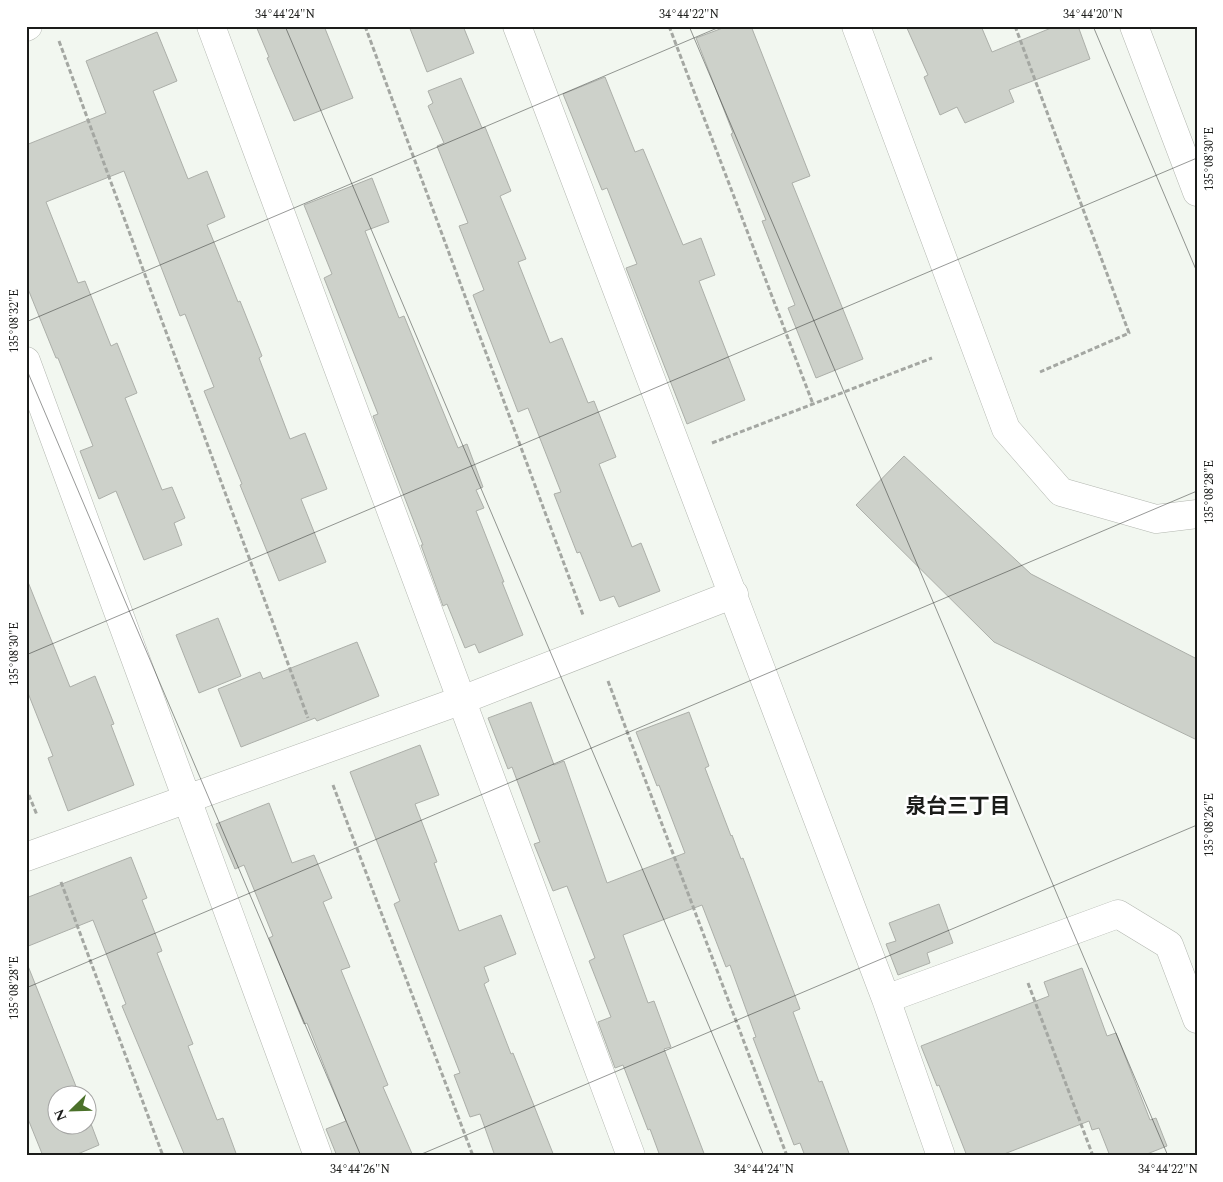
<svg xmlns="http://www.w3.org/2000/svg" width="1223" height="1182" font-family="Spectral,'Noto Sans JP',serif">
	<rect width="100%" height="100%" fill="#f2f7f0"/>
	<path fill="#cdd1ca" stroke="#acafa9" d="M 256,26 L 324,26 L 353,98 L 294,121 L 267,58 L 269,57 Z
		M 409,26 L 463,26 L 474,53 L 427,72 Z
		M 728,26 L 751,26 L 810,176 L 792,183 L 863,359 L 816,378 L 788,308 L 795,305 L 762,221 L 766,220 L 731,134 L 733,133 L 696,38 Z
		M 906,26 L 981,26 L 992,52 L 1056,26 L 1078,26 L 1090,59 L 1009,90 L 1014,102 L 965,123 L 957,107 L 940,115 L 924,77 L 928,75 Z
		M 157,32 L 177,81 L 153,91 L 188,179 L 207,171 L 225,217 L 207,225 L 238,302 L 240,301 L 262,356 L 259,358 L 290,439 L 305,433 L 327,489 L 301,499 L 326,562 L 279,581 L 240,485 L 242,484 L 204,391 L 214,387 L 185,314 L 180,316 L 124,171 L 46,202 L 78,283 L 85,281 L 111,346 L 117,343 L 137,393 L 125,398 L 162,490 L 172,487 L 185,518 L 174,523 L 182,545 L 144,560 L 116,491 L 99,499 L 80,451 L 93,446 L 58,358 L 56,358 L 26,284 L 26,145 L 106,113 L 86,61 Z
		M 605,77 L 635,152 L 643,149 L 683,245 L 701,238 L 715,275 L 699,281 L 745,400 L 687,424 L 626,268 L 637,264 L 607,188 L 602,190 L 563,94 Z
		M 461,78 L 482,128 L 485,127 L 511,191 L 500,196 L 526,259 L 518,262 L 550,343 L 562,338 L 588,403 L 594,401 L 616,457 L 599,464 L 632,547 L 641,543 L 660,591 L 619,607 L 614,596 L 600,601 L 580,552 L 577,553 L 554,494 L 561,492 L 528,408 L 518,412 L 473,295 L 484,290 L 459,226 L 468,223 L 437,146 L 444,143 L 428,106 L 433,103 L 428,91 Z
		M 372,178 L 389,222 L 365,231 L 399,318 L 404,316 L 458,448 L 467,444 L 483,487 L 476,490 L 484,508 L 476,511 L 504,582 L 502,582 L 523,635 L 479,653 L 475,644 L 465,648 L 447,604 L 443,606 L 421,545 L 423,545 L 373,416 L 378,414 L 324,278 L 332,274 L 304,205 Z
		M 904,456 L 1031,574 L 1197,659 L 1197,740 L 994,642 L 856,505 Z
		M 26,582 L 28,582 L 70,687 L 95,676 L 114,724 L 111,725 L 134,785 L 68,811 L 48,758 L 53,756 L 26,688 Z
		M 218,618 L 241,676 L 199,693 L 176,635 Z
		M 357,642 L 379,696 L 317,721 L 315,718 L 241,747 L 218,689 L 260,672 L 263,679 Z
		M 531,702 L 554,765 L 564,761 L 607,883 L 685,853 L 659,785 L 657,786 L 636,732 L 689,712 L 709,766 L 705,768 L 731,836 L 732,835 L 741,859 L 743,858 L 800,1009 L 793,1012 L 819,1082 L 822,1081 L 850,1156 L 805,1156 L 800,1143 L 794,1145 L 753,1038 L 756,1037 L 730,965 L 726,967 L 702,905 L 623,935 L 648,1003 L 654,1001 L 671,1047 L 664,1049 L 705,1156 L 660,1156 L 650,1129 L 648,1130 L 623,1065 L 615,1068 L 598,1022 L 611,1017 L 589,961 L 595,958 L 567,886 L 553,891 L 534,844 L 540,842 L 512,767 L 508,769 L 488,718 Z
		M 420,745 L 439,795 L 415,804 L 437,862 L 434,863 L 459,931 L 501,915 L 516,954 L 484,967 L 489,981 L 484,984 L 511,1054 L 513,1053 L 554,1156 L 495,1156 L 480,1114 L 470,1117 L 454,1075 L 460,1073 L 394,904 L 400,901 L 350,772 Z
		M 269,803 L 292,863 L 314,855 L 332,898 L 323,902 L 350,967 L 341,970 L 388,1085 L 383,1087 L 413,1156 L 337,1156 L 326,1129 L 346,1121 L 307,1023 L 304,1024 L 269,938 L 273,936 L 244,865 L 235,869 L 216,824 Z
		M 131,857 L 147,898 L 142,900 L 162,951 L 157,953 L 193,1044 L 188,1046 L 217,1120 L 223,1118 L 237,1156 L 185,1156 L 122,1006 L 126,1004 L 93,920 L 26,947 L 26,898 Z
		M 939,904 L 953,943 L 927,953 L 930,963 L 898,975 L 886,944 L 896,941 L 889,923 Z
		M 26,966 L 28,966 L 79,1094 L 58,1094 L 58,1124 L 88,1124 L 88,1116 L 99,1145 L 73,1156 L 43,1156 L 26,1114 Z
		M 1082,968 L 1107,1036 L 1116,1033 L 1150,1120 L 1156,1118 L 1167,1146 L 1142,1156 L 1110,1156 L 1099,1128 L 1092,1130 L 1089,1121 L 999,1156 L 967,1156 L 939,1085 L 937,1086 L 921,1046 L 1049,996 L 1044,982 Z"/>
	<g fill="none" stroke-linecap="round" stroke-linejoin="round">
		<defs>
			<path id="street" d="M 211,26 L 631,1156
				M 517,26 L 886,999 L 941,1156
				M 1134,26 L 1197,192
				M 26,27 L 28,26
				M 26,361 L 318,1156
				M 26,857 L 462,700 L 734,594
				M 886,999 L 1118,914 L 1169,945 L 1197,1019"/>
			<path id="secondary" d="M 856,26 L 1006,429 L 1061,492 L 1156,519 L 1197,514"/>
		</defs>
		<use href="#street" stroke="#b3b7b0" stroke-width="29"/>
		<use href="#secondary" stroke="#b3b7b0" stroke-width="29"/>
		<path stroke="#a4a7a2" stroke-width="3" stroke-dasharray="5 2.5" stroke-linecap="butt" d="M 365,26 L 583,615
			M 669,26 L 813,404
			M 1015,26 L 1129,333 L 1040,372
			M 59,41 L 308,718
			M 712,443 L 932,358
			M 608,681 L 787,1156
			M 333,785 L 473,1156
			M 26,788 L 37,815
			M 61,882 L 163,1156
			M 1028,983 L 1093,1156"/>
		<use href="#street" stroke="#fff" stroke-width="28"/>
		<use href="#secondary" stroke="#fff" stroke-width="28"/>
	</g>
	<path fill="none" stroke="#1b1c1a" stroke-width="1" stroke-opacity="0.45" d="M 285,26 L 764,1156M 689,26 L 1168,1156M 1093,26 L 1197,272M 26,322 L 722,26M 26,368 L 361,1156M 26,655 L 1197,158M 26,988 L 1197,491M 417,1156 L 1197,825"/>
	<g text-anchor="middle" stroke-width="5" stroke-linejoin="round" paint-order="stroke">
		<g font-size="21" font-weight="bold" fill="#1b1c1a" stroke="#fff">
			<text x="958" y="813">泉台三丁目</text>
		</g>
	</g>
	<rect width="1223" height="1182" fill="none" stroke="#ffffff" stroke-width="55"/>
	<g transform="translate(72 1110) rotate(247)"><circle r="24" fill="#ffffff" stroke="#a4a4a3"/>
	<path d="M0-4L9 19L0 12L-9 19Z" fill="#4b712a"/>
	<text y="-8" font-size="14" font-weight="bold" text-anchor="middle" fill="#1b1c1a">N</text>
	</g>
	<rect x="28" y="28" width="1168" height="1126" fill="none" stroke="#1b1c1a" stroke-width="2"/>
	<g font-size="12" text-anchor="middle" fill="#1b1c1a">
		<text x="285" y="18">34°44'24"N</text>
		<text x="689" y="18">34°44'22"N</text>
		<text x="1093" y="18">34°44'20"N</text>
		<text transform="translate(1209 159) rotate(-90)" y="4">135°08'30"E</text>
		<text transform="translate(14 321) rotate(-90)" y="4">135°08'32"E</text>
		<text transform="translate(1209 492) rotate(-90)" y="4">135°08'28"E</text>
		<text transform="translate(14 654) rotate(-90)" y="4">135°08'30"E</text>
		<text transform="translate(1209 825) rotate(-90)" y="4">135°08'26"E</text>
		<text transform="translate(14 988) rotate(-90)" y="4">135°08'28"E</text>
		<text x="360" y="1173">34°44'26"N</text>
		<text x="764" y="1173">34°44'24"N</text>
		<text x="1168" y="1173">34°44'22"N</text>
	</g>
</svg>
